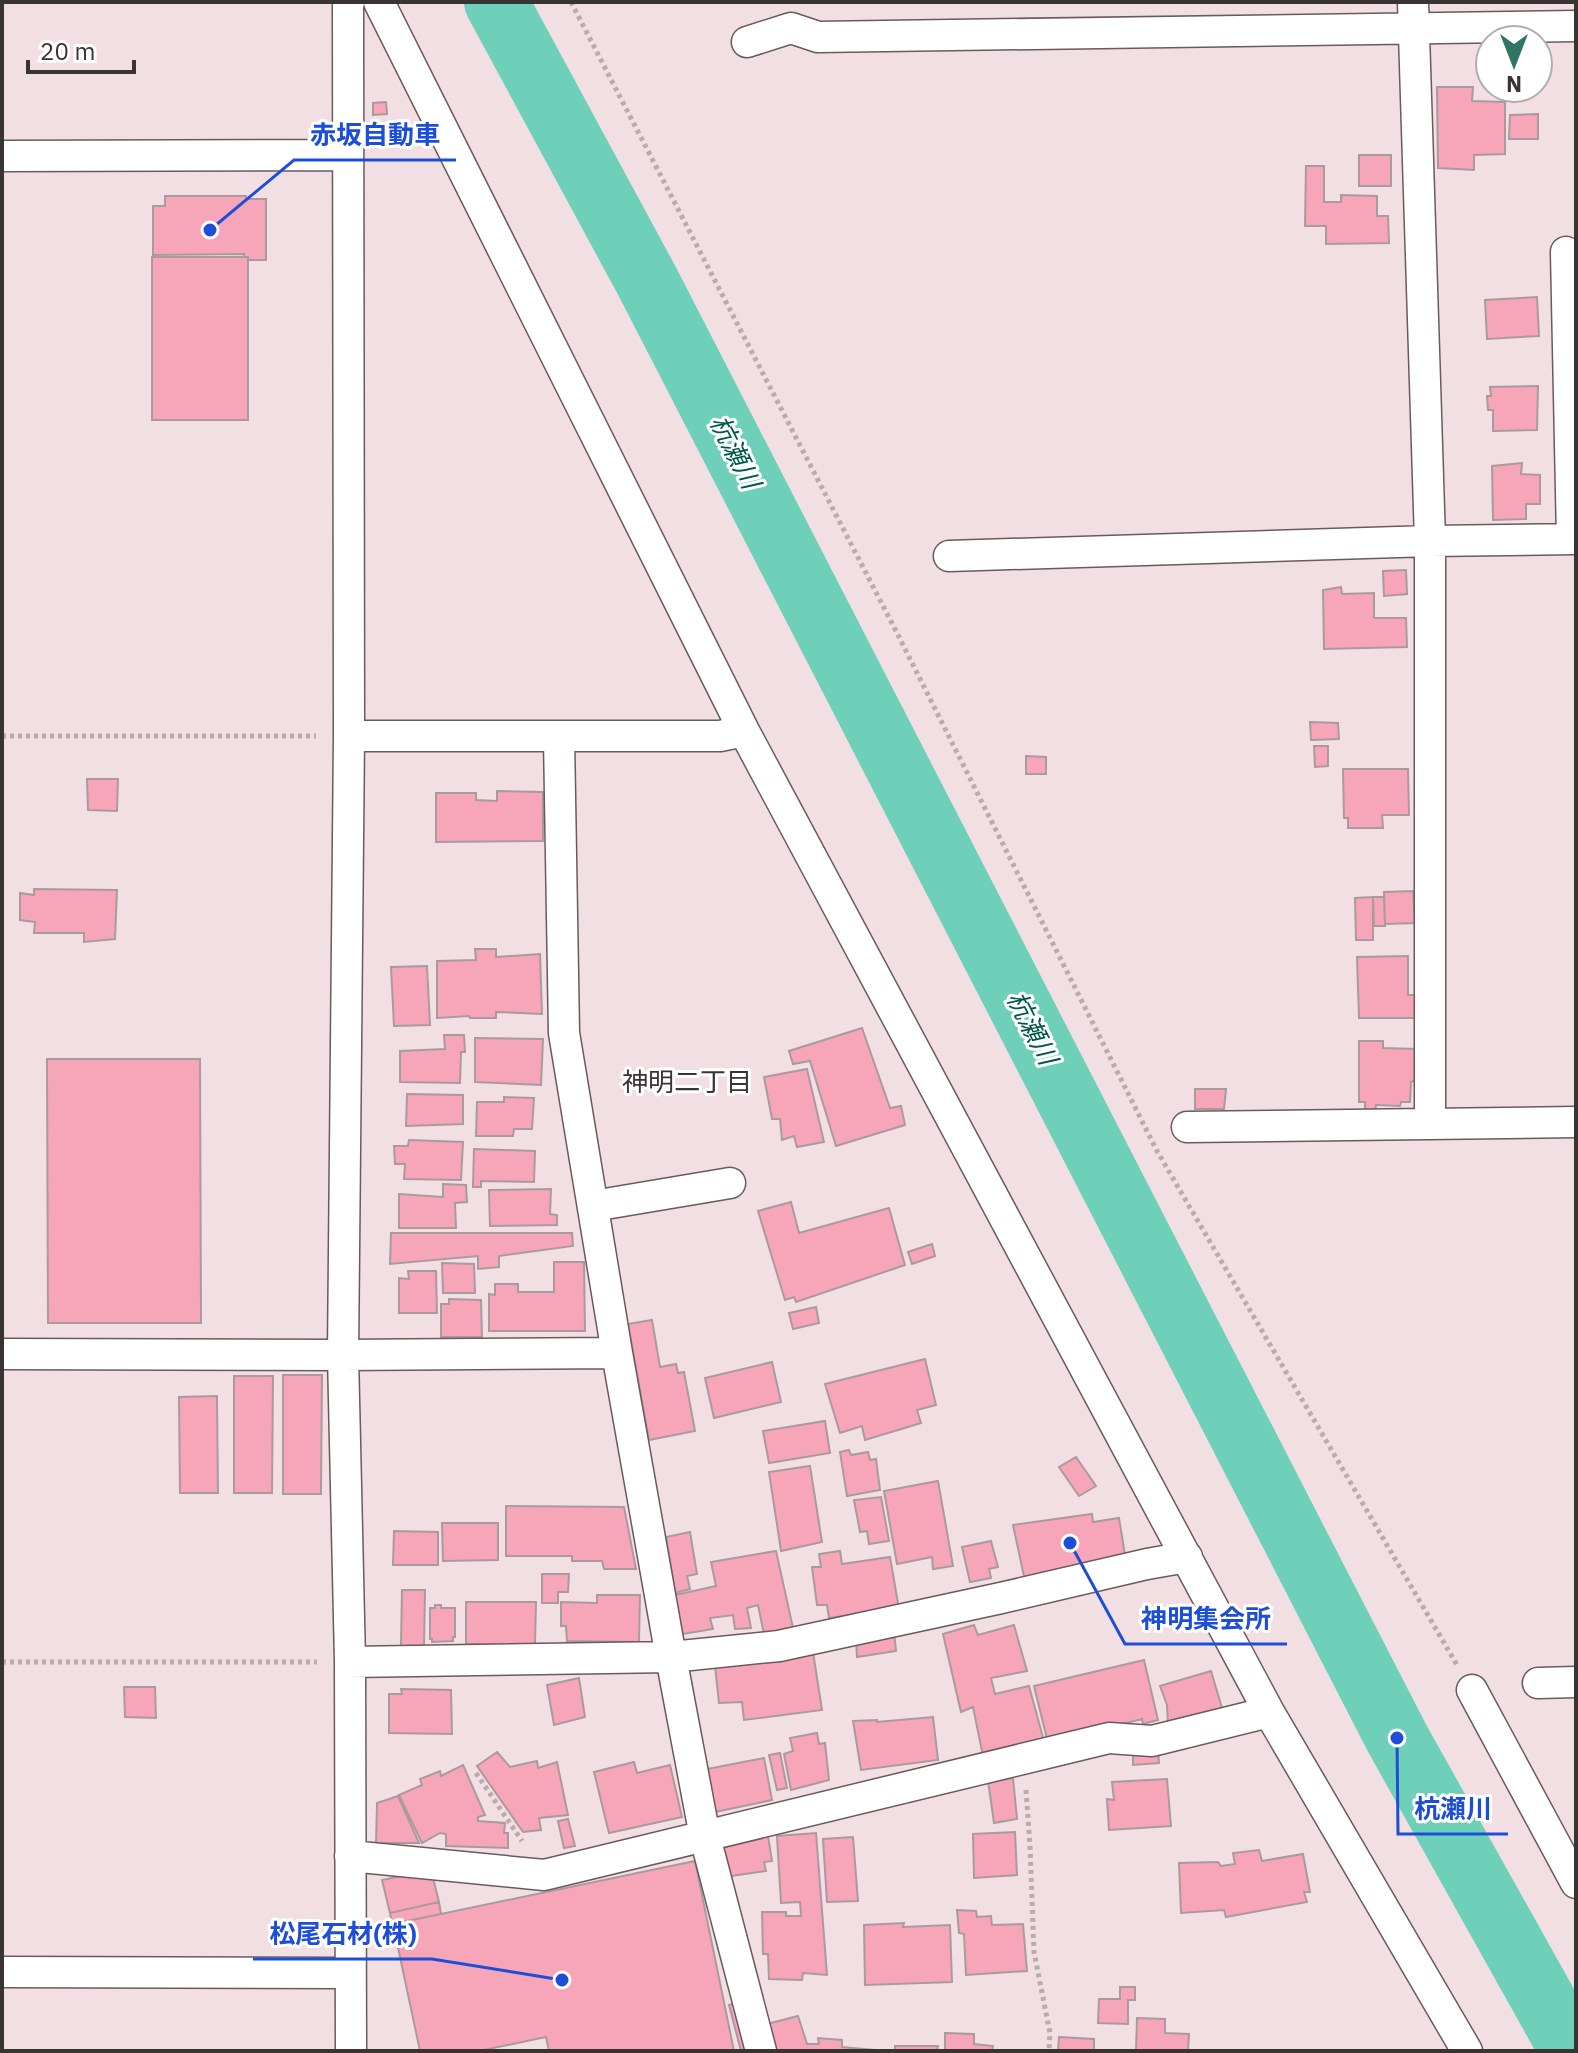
<svg xmlns="http://www.w3.org/2000/svg" width="1578" height="2053" font-family="'IBM Plex Sans','Noto Sans JP',sans-serif">
	<rect width="100%" height="100%" fill="#f2dfe3"/>
	<g fill="none" stroke-linecap="round" stroke-linejoin="round">
		<path stroke="#6fd0ba" stroke-width="64" d="M 496,2 L 647,281 L 1397,1738 L 1572,2051"/>
	</g>
	<path fill="#f7a6b9" stroke="#ab9a9d" stroke-width="2" d="M 1437,87 L 1473,87 L 1472,101 L 1505,102 L 1505,154 L 1474,155 L 1474,170 L 1438,168 Z
		M 386,102 L 387,114 L 373,115 L 373,103 Z
		M 1538,114 L 1538,139 L 1509,139 L 1510,115 Z
		M 1359,155 L 1391,155 L 1391,186 L 1359,186 Z
		M 1306,166 L 1324,166 L 1324,202 L 1341,202 L 1341,195 L 1377,196 L 1377,216 L 1388,216 L 1389,243 L 1326,244 L 1326,226 L 1305,226 Z
		M 165,196 L 246,196 L 246,199 L 266,199 L 266,260 L 248,260 L 248,257 L 244,257 L 244,254 L 153,255 L 153,206 L 165,206 Z
		M 152,257 L 248,257 L 248,420 L 152,420 Z
		M 1537,297 L 1539,336 L 1487,339 L 1485,300 Z
		M 1538,386 L 1537,430 L 1493,431 L 1493,410 L 1488,410 L 1487,396 L 1491,396 L 1490,387 Z
		M 1522,463 L 1521,474 L 1540,475 L 1540,504 L 1526,504 L 1526,519 L 1493,520 L 1492,466 Z
		M 1406,570 L 1407,594 L 1384,596 L 1383,571 Z
		M 1341,587 L 1342,594 L 1374,593 L 1374,618 L 1406,618 L 1407,647 L 1324,649 L 1323,590 Z
		M 1310,722 L 1338,723 L 1339,739 L 1311,740 Z
		M 1314,746 L 1328,746 L 1328,766 L 1315,767 Z
		M 1026,756 L 1046,757 L 1046,774 L 1026,774 Z
		M 1343,769 L 1408,769 L 1409,815 L 1382,815 L 1383,828 L 1348,828 L 1348,818 L 1344,818 Z
		M 87,779 L 118,779 L 117,811 L 88,810 Z
		M 497,791 L 543,792 L 543,841 L 436,842 L 436,793 L 476,793 L 476,800 L 497,801 Z
		M 34,889 L 117,890 L 115,939 L 84,942 L 84,933 L 34,933 L 35,922 L 20,920 L 20,893 L 34,895 Z
		M 1413,891 L 1415,923 L 1385,924 L 1384,892 Z
		M 1373,897 L 1373,940 L 1356,940 L 1355,898 Z
		M 1373,897 L 1384,897 L 1385,926 L 1374,926 Z
		M 475,949 L 496,949 L 496,957 L 540,954 L 542,1014 L 496,1012 L 496,1018 L 470,1018 L 469,1016 L 437,1018 L 437,961 L 476,960 Z
		M 1408,956 L 1408,995 L 1415,995 L 1415,1018 L 1359,1018 L 1357,957 Z
		M 427,966 L 430,1025 L 394,1026 L 391,967 Z
		M 862,1028 L 890,1108 L 901,1106 L 905,1125 L 836,1146 L 810,1061 L 793,1064 L 789,1051 Z
		M 444,1035 L 464,1035 L 465,1052 L 461,1052 L 460,1083 L 400,1082 L 400,1051 L 445,1049 Z
		M 475,1038 L 543,1039 L 541,1085 L 475,1082 Z
		M 1359,1041 L 1383,1041 L 1383,1048 L 1417,1049 L 1416,1080 L 1411,1082 L 1410,1102 L 1401,1102 L 1400,1106 L 1376,1105 L 1375,1111 L 1365,1110 L 1365,1102 L 1359,1102 Z
		M 47,1059 L 200,1059 L 201,1323 L 48,1323 Z
		M 807,1069 L 824,1142 L 797,1147 L 794,1136 L 782,1140 L 780,1119 L 772,1119 L 764,1077 Z
		M 1195,1089 L 1226,1089 L 1224,1109 L 1195,1109 Z
		M 407,1094 L 463,1095 L 463,1124 L 406,1126 Z
		M 504,1097 L 534,1098 L 532,1129 L 514,1129 L 513,1136 L 476,1136 L 477,1102 L 504,1102 Z
		M 409,1140 L 463,1142 L 461,1180 L 404,1179 L 405,1164 L 395,1164 L 394,1146 L 408,1146 Z
		M 474,1149 L 535,1151 L 534,1182 L 481,1181 L 481,1187 L 473,1187 Z
		M 443,1184 L 466,1185 L 467,1202 L 455,1203 L 456,1228 L 399,1228 L 399,1194 L 443,1197 Z
		M 551,1189 L 550,1214 L 557,1215 L 557,1225 L 490,1226 L 489,1190 Z
		M 791,1202 L 799,1233 L 889,1208 L 905,1265 L 796,1302 L 794,1297 L 785,1300 L 758,1211 Z
		M 391,1233 L 572,1233 L 573,1246 L 499,1256 L 499,1267 L 478,1269 L 478,1256 L 390,1264 Z
		M 932,1244 L 935,1256 L 912,1264 L 908,1252 Z
		M 554,1262 L 584,1262 L 585,1331 L 489,1331 L 489,1294 L 495,1295 L 495,1284 L 518,1284 L 518,1292 L 554,1292 Z
		M 442,1263 L 474,1264 L 475,1293 L 443,1293 Z
		M 408,1271 L 436,1271 L 437,1313 L 399,1313 L 399,1278 L 409,1279 Z
		M 449,1299 L 481,1300 L 482,1337 L 441,1337 L 441,1304 L 449,1304 Z
		M 816,1307 L 819,1323 L 793,1329 L 789,1313 Z
		M 652,1320 L 660,1367 L 676,1364 L 678,1373 L 684,1372 L 695,1431 L 649,1440 L 628,1324 Z
		M 925,1359 L 936,1405 L 917,1410 L 921,1423 L 865,1440 L 862,1426 L 840,1433 L 825,1384 Z
		M 772,1362 L 781,1402 L 714,1418 L 705,1378 Z
		M 283,1375 L 322,1375 L 321,1494 L 283,1494 Z
		M 234,1376 L 273,1376 L 272,1493 L 234,1493 Z
		M 217,1396 L 218,1493 L 180,1493 L 179,1397 Z
		M 825,1421 L 830,1453 L 769,1463 L 763,1431 Z
		M 849,1450 L 851,1455 L 868,1452 L 870,1460 L 876,1459 L 880,1490 L 847,1496 L 840,1452 Z
		M 1076,1457 L 1096,1486 L 1079,1496 L 1059,1467 Z
		M 810,1466 L 822,1542 L 781,1551 L 769,1472 Z
		M 938,1481 L 953,1566 L 933,1569 L 932,1557 L 897,1564 L 884,1491 Z
		M 881,1497 L 889,1541 L 869,1544 L 867,1531 L 860,1532 L 854,1500 Z
		M 506,1506 L 624,1507 L 636,1569 L 604,1569 L 602,1561 L 572,1561 L 572,1556 L 506,1556 Z
		M 1092,1514 L 1093,1522 L 1119,1518 L 1126,1561 L 1025,1581 L 1013,1525 Z
		M 442,1523 L 498,1523 L 498,1560 L 443,1561 Z
		M 394,1531 L 438,1532 L 438,1565 L 393,1565 Z
		M 690,1532 L 697,1574 L 687,1576 L 690,1589 L 675,1593 L 666,1537 Z
		M 991,1541 L 998,1567 L 989,1569 L 991,1578 L 970,1582 L 962,1547 Z
		M 776,1551 L 793,1628 L 764,1634 L 758,1605 L 747,1608 L 751,1628 L 735,1629 L 733,1615 L 710,1618 L 713,1629 L 682,1634 L 675,1595 L 716,1586 L 711,1562 Z
		M 840,1551 L 842,1564 L 890,1557 L 899,1609 L 829,1618 L 827,1605 L 817,1605 L 812,1567 L 821,1567 L 819,1554 Z
		M 542,1574 L 569,1574 L 568,1592 L 558,1592 L 558,1603 L 542,1603 Z
		M 402,1590 L 425,1590 L 424,1646 L 401,1646 Z
		M 597,1595 L 640,1595 L 639,1642 L 567,1641 L 566,1626 L 561,1626 L 561,1602 L 597,1603 Z
		M 466,1602 L 536,1602 L 535,1645 L 466,1644 Z
		M 435,1605 L 441,1605 L 441,1608 L 455,1608 L 455,1637 L 453,1637 L 453,1641 L 432,1642 L 432,1639 L 430,1639 L 430,1608 L 435,1608 Z
		M 974,1625 L 978,1635 L 1014,1625 L 1027,1671 L 991,1678 L 995,1694 L 1029,1686 L 1045,1745 L 984,1761 L 973,1707 L 961,1712 L 943,1634 Z
		M 894,1632 L 896,1651 L 857,1657 L 856,1638 Z
		M 813,1652 L 822,1710 L 744,1720 L 742,1702 L 719,1703 L 715,1666 Z
		M 1144,1660 L 1158,1720 L 1143,1724 L 1142,1719 L 1048,1743 L 1034,1686 Z
		M 1211,1671 L 1222,1708 L 1168,1725 L 1167,1705 L 1160,1686 Z
		M 579,1678 L 585,1717 L 554,1725 L 547,1685 Z
		M 124,1687 L 155,1687 L 156,1718 L 125,1717 Z
		M 401,1689 L 451,1690 L 452,1734 L 389,1733 L 389,1694 L 402,1694 Z
		M 933,1717 L 938,1760 L 861,1770 L 853,1721 L 877,1720 L 877,1722 Z
		M 817,1733 L 819,1744 L 825,1743 L 829,1780 L 791,1790 L 784,1754 L 793,1751 L 790,1738 Z
		M 1133,1749 L 1158,1749 L 1159,1763 L 1133,1765 Z
		M 497,1752 L 510,1767 L 537,1761 L 538,1768 L 557,1762 L 568,1815 L 539,1818 L 541,1830 L 523,1832 L 477,1766 Z
		M 780,1753 L 787,1788 L 777,1790 L 769,1755 Z
		M 764,1758 L 772,1800 L 715,1812 L 707,1769 Z
		M 634,1762 L 637,1773 L 670,1765 L 682,1817 L 609,1833 L 594,1772 Z
		M 463,1765 L 485,1815 L 478,1817 L 478,1821 L 505,1823 L 504,1833 L 508,1833 L 508,1848 L 446,1846 L 446,1834 L 440,1833 L 422,1843 L 399,1795 L 422,1785 L 420,1779 L 440,1771 L 441,1776 Z
		M 1013,1778 L 1017,1819 L 994,1823 L 988,1781 Z
		M 1167,1779 L 1171,1826 L 1109,1830 L 1107,1799 L 1114,1800 L 1112,1782 Z
		M 398,1796 L 419,1843 L 376,1843 L 377,1803 Z
		M 568,1819 L 575,1846 L 564,1848 L 558,1821 Z
		M 767,1830 L 772,1861 L 764,1862 L 766,1871 L 724,1877 L 718,1838 Z
		M 1015,1832 L 1017,1875 L 974,1878 L 973,1834 Z
		M 816,1833 L 827,1975 L 803,1973 L 802,1980 L 769,1979 L 768,1954 L 763,1954 L 762,1912 L 786,1912 L 786,1916 L 801,1916 L 800,1902 L 781,1903 L 777,1836 Z
		M 853,1837 L 858,1901 L 827,1902 L 823,1839 Z
		M 1259,1850 L 1262,1861 L 1303,1854 L 1310,1892 L 1304,1892 L 1307,1902 L 1226,1917 L 1224,1910 L 1181,1913 L 1179,1863 L 1218,1862 L 1221,1866 L 1235,1864 L 1233,1853 Z
		M 695,1861 L 734,2051 L 549,2051 L 546,2037 L 479,2051 L 420,2051 L 393,1924 Z
		M 431,1870 L 439,1902 L 390,1913 L 382,1880 Z
		M 439,1902 L 441,1914 L 392,1924 L 390,1913 Z
		M 957,1910 L 976,1911 L 977,1917 L 991,1916 L 992,1925 L 1023,1924 L 1027,1971 L 966,1975 L 964,1934 L 959,1933 Z
		M 904,1923 L 903,1927 L 950,1925 L 952,1982 L 865,1985 L 864,1925 Z
		M 1120,1987 L 1135,1987 L 1135,2000 L 1128,2000 L 1128,2024 L 1098,2023 L 1099,1999 L 1120,1999 Z
		M 737,2003 L 750,2051 L 741,2051 L 729,2005 Z
		M 798,2016 L 807,2044 L 819,2044 L 818,2038 L 842,2040 L 842,2047 L 886,2051 L 776,2051 L 767,2024 Z
		M 1137,2018 L 1165,2019 L 1165,2033 L 1189,2034 L 1188,2051 L 1136,2051 Z
		M 945,2033 L 974,2034 L 974,2044 L 993,2046 L 992,2050 L 1012,2051 L 945,2051 Z
		M 1059,2037 L 1094,2039 L 1094,2051 L 1058,2051 Z
		M 895,2046 L 938,2046 L 937,2051 L 895,2051 Z"/>
	<g fill="none" stroke-linecap="round" stroke-linejoin="round">
		<defs>
			<path id="street" d="M 349,2 L 348,6 L 349,736 L 343,1355 L 350,1662 L 351,2051
				M 379,2 L 744,731 L 1269,1712 L 1467,2051
				M 1413,2 L 1430,541 L 1430,1124
				M 747,42 L 791,28 L 818,37 L 1576,26
				M 2,156 L 347,155
				M 1566,252 L 1572,539
				M 949,556 L 1430,541 L 1576,539
				M 349,736 L 720,736 L 744,731
				M 559,737 L 564,1033 L 617,1353 L 671,1657 L 705,1837 L 761,2051
				M 1187,1127 L 1576,1122
				M 593,1206 L 730,1183
				M 2,1354 L 343,1355 L 617,1353
				M 350,1662 L 671,1657 L 779,1646 L 1001,1598 L 1147,1564 L 1187,1557
				M 1538,1683 L 1576,1682
				M 1472,1690 L 1576,1883
				M 350,1856 L 544,1875 L 1109,1738 L 1152,1741 L 1269,1712
				M 2,1972 L 350,1973"/>
		</defs>
		<use href="#street" stroke="#6a5a5d" stroke-width="33"/>
		<path stroke="#baabae" stroke-width="5" stroke-dasharray="4 4" stroke-linecap="butt" d="M 571,2 L 897,633 L 1157,1151 L 1457,1665
			M 2,736 L 316,736
			M 2,1662 L 317,1662
			M 476,1773 L 522,1841
			M 1026,1790 L 1030,1846 L 1034,1952 L 1050,2033 L 1049,2051"/>
		<use href="#street" stroke="#fff" stroke-width="30"/>
	</g>
	<g text-anchor="middle" stroke-width="6" stroke-linejoin="round" paint-order="stroke">
		<g font-size="26" font-style="italic" fill="#00584a" stroke="#fff">
			<text transform="translate(735 452) rotate(63)" y="9">杭瀬川</text>
			<text transform="translate(1032 1028) rotate(63)" y="9">杭瀬川</text>
		</g>
		<g font-size="26" fill="#3a3334" stroke="#fff">
			<text x="687" y="1091">神明二丁目</text>
		</g>
	</g>
	<path fill="none" stroke="#1d4ed8" stroke-width="3" d="M210 230L294 160H456M1070 1543L1125 1644H1287M1397 1738L1398 1834H1508M562 1980L432 1959H253"/>
	<g fill="#1d4ed8" stroke="#fff" stroke-width="3">
		<circle cx="210" cy="230" r="8"/>
		<circle cx="1070" cy="1543" r="8"/>
		<circle cx="1397" cy="1738" r="8"/>
		<circle cx="562" cy="1980" r="8"/>
	</g>
	<g font-size="26" text-anchor="middle" font-weight="bold" fill="#1d4ed8" stroke="#fff" stroke-width="6" stroke-linejoin="round" paint-order="stroke">
		<text x="375" y="144">赤坂自動車</text>
		<text x="1206" y="1628">神明集会所</text>
		<text x="1453" y="1818">杭瀬川</text>
		<text x="343" y="1943">松尾石材(株)</text>
	</g>
	<rect width="1578" height="2053" fill="none" stroke="#3a3334" stroke-width="8"/>
	<g transform="translate(1514 64) rotate(180)"><circle r="38" fill="#ffffff" stroke="#b0adae" stroke-width="2"/>
	<path d="M0-6L14 30L0 20L-14 30Z" fill="#307465"/>
	<text y="-12" font-size="22" font-weight="bold" text-anchor="middle" fill="#3a3334">N</text>
	</g>
	<path d="M28 60v12h106v-12" fill="none" stroke="#3a3334" stroke-width="4"/>
	<text x="40" y="60" font-size="24" fill="#3a3334" stroke="#ffffff" stroke-width="6" paint-order="stroke">20 m</text>
</svg>
